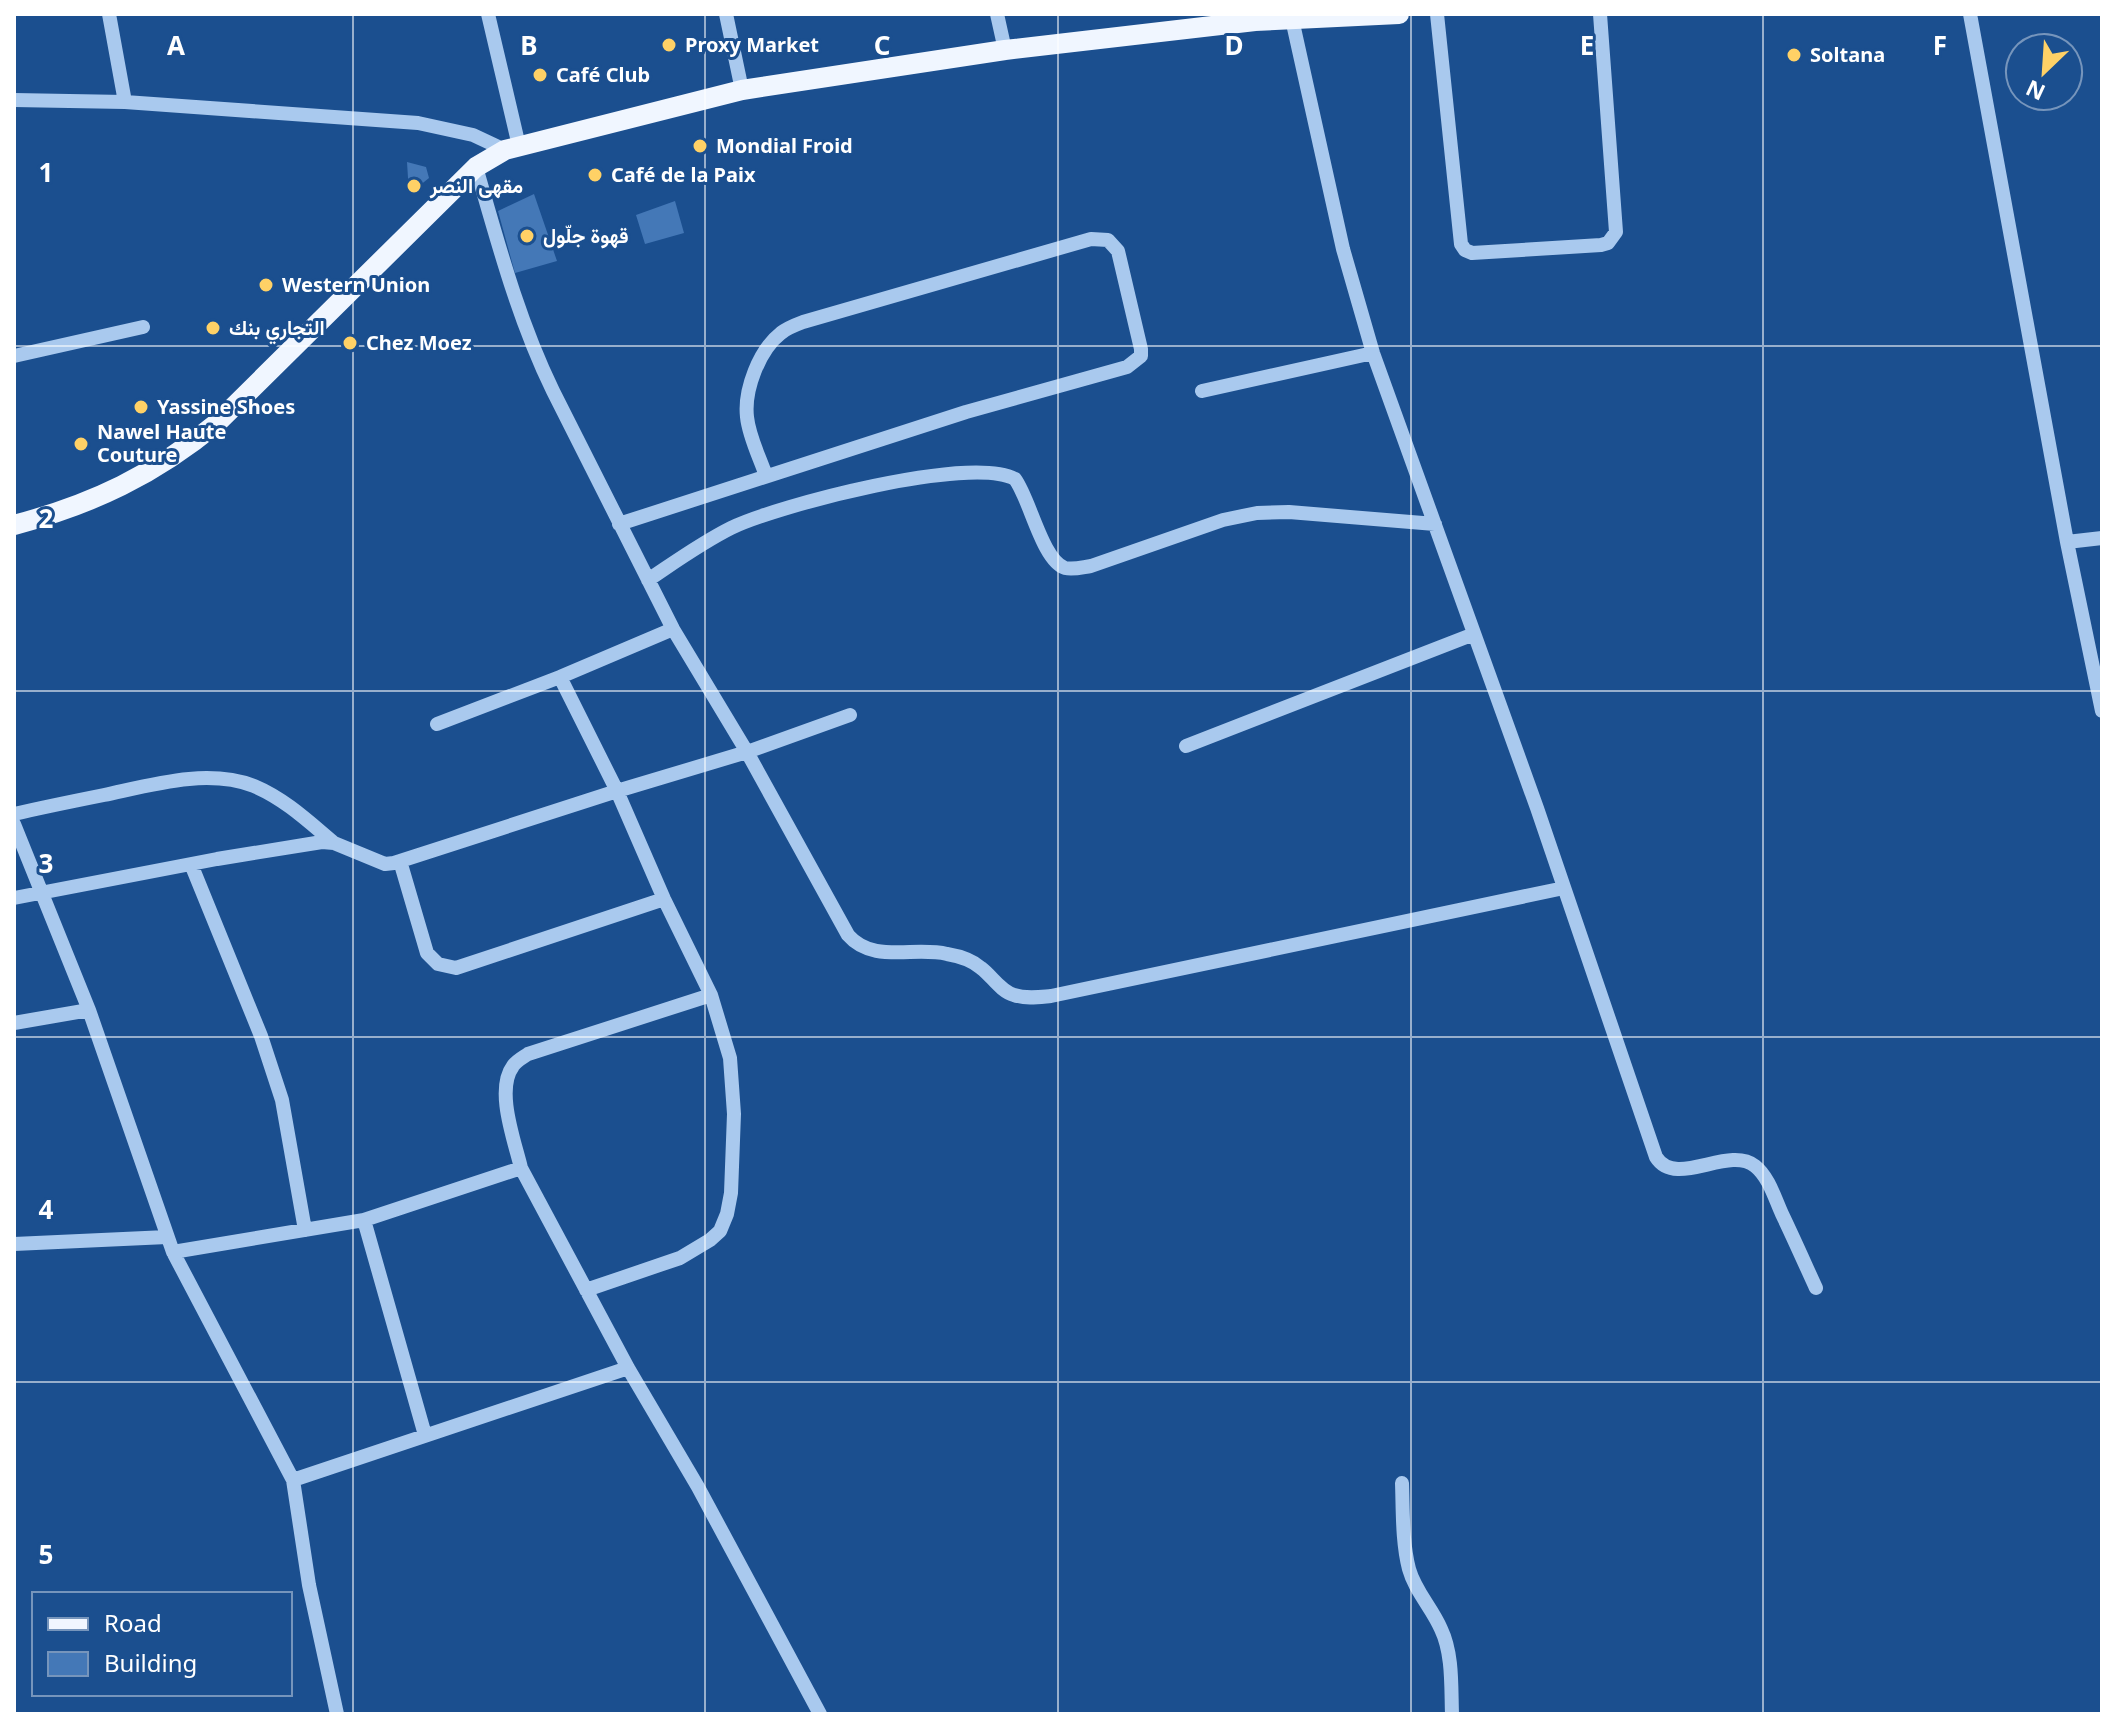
<svg xmlns="http://www.w3.org/2000/svg" width="2116" height="1728" font-family="'Noto Sans',Vazirmatn,sans-serif">
	<rect width="100%" height="100%" fill="#1b4f8f"/>
	<path fill="#4478b7" d="M 407,162 L 426,167 L 429,178 L 409,194 Z
		M 534,194 L 557,261 L 515,273 L 498,211 Z
		M 675,201 L 684,233 L 645,244 L 636,215 Z"/>
	<g fill="none" stroke-linecap="round" stroke-linejoin="round">
		<path stroke="#a9c9ee" stroke-width="14" d="M 109,14 L 125,102
			M 488,14 L 519,146
			M 726,14 L 742,90
			M 997,14 L 1005,50
			M 1437,14 L 1461,244 L 1465,250 L 1472,253 L 1601,245 L 1608,243 L 1616,232 L 1600,14
			M 1970,14 L 2067,542 L 2102,711
			M 1292,19 L 1343,249 L 1373,353 L 1537,808 L 1656,1157 C 1676,1189 1728,1145 1755,1166 C 1769,1177 1775,1199 1782,1214 C 1794,1239 1805,1264 1816,1288
			M 14,100 L 125,102 L 418,123 L 473,135 L 505,150
			M 476,167 C 498,243 518,319 553,391 L 673,629 L 747,752 L 848,935 C 873,964 914,946 947,954 C 959,956 972,960 981,968 C 992,976 1000,991 1014,995 C 1026,999 1039,997 1051,996 L 1564,888
			M 14,356 L 143,327
			M 1202,391 L 1373,353
			M 619,524 L 966,412 L 1127,367 L 1141,356 L 1141,349 L 1118,251 L 1108,240 L 1091,239 L 803,322 C 795,325 787,328 781,333 C 759,350 744,390 747,417 C 749,437 760,458 766,476
			M 2067,542 L 2102,538
			M 648,580 C 675,562 701,543 731,528 C 779,505 970,455 1015,479 C 1030,499 1042,560 1065,568 C 1074,570 1083,567 1091,566 L 1223,520 L 1257,513 L 1289,512 L 1435,524
			M 560,677 L 617,791 L 664,899 L 711,995 L 730,1058 L 734,1114 L 731,1193 L 727,1214 L 720,1231 L 710,1240 L 680,1258 L 586,1290
			M 437,724 L 560,677 L 673,629
			M 1186,746 L 1474,634
			M 14,814 C 44,807 74,801 104,795 C 151,785 207,768 254,786 C 285,799 309,822 334,843
			M 14,824 L 89,1010 L 173,1252 L 293,1480 L 628,1368
			M 400,861 L 427,953 L 438,964 L 456,968 L 664,899
			M 191,864 L 261,1036 L 282,1100 L 305,1230
			M 14,898 L 217,859 L 322,842 L 334,843 L 385,864 L 394,863 L 617,791 L 747,752 L 850,715
			M 14,1023 L 89,1010
			M 521,1168 C 515,1142 495,1090 513,1066 C 516,1061 522,1058 528,1054 L 711,995
			M 364,1220 L 425,1435
			M 14,1244 L 167,1237
			M 173,1252 L 364,1220 L 521,1168 L 628,1368 L 698,1487 L 820,1714
			M 293,1480 L 309,1585 L 337,1714
			M 1402,1483 C 1403,1511 1402,1542 1409,1569 C 1415,1591 1432,1608 1441,1629 C 1453,1654 1451,1687 1452,1714"/>
		<path stroke="#f0f6ff" stroke-width="20" d="M 14,525 C 93,504 154,475 217,423 L 476,167 L 505,150 L 742,90 L 1005,50 L 1255,21 L 1399,14"/>
	</g>
	<path fill="none" stroke="#fff" stroke-width="2" stroke-opacity="0.55" d="M 353,14 L 353,1714M 705,14 L 705,1714M 1058,14 L 1058,1714M 1411,14 L 1411,1714M 1763,14 L 1763,1714M 14,346 L 2102,346M 14,691 L 2102,691M 14,1037 L 2102,1037M 14,1382 L 2102,1382"/>
	<g fill="#ffd166" stroke="#1b4f8f" stroke-width="3">
		<circle cx="669" cy="45" r="8"/>
		<circle cx="1794" cy="55" r="8"/>
		<circle cx="540" cy="75" r="8"/>
		<circle cx="700" cy="146" r="8"/>
		<circle cx="595" cy="175" r="8"/>
		<circle cx="414" cy="186" r="8"/>
		<circle cx="527" cy="236" r="8"/>
		<circle cx="266" cy="285" r="8"/>
		<circle cx="213" cy="328" r="8"/>
		<circle cx="350" cy="343" r="8"/>
		<circle cx="141" cy="407" r="8"/>
		<circle cx="81" cy="444" r="8"/>
	</g>
	<g text-anchor="middle" stroke-width="6" stroke-linejoin="round" paint-order="stroke">
		<g font-size="20" font-weight="bold" fill="#fff" stroke="#1b4f8f" text-anchor="start">
			<text x="685" y="52">Proxy Market</text>
			<text x="1810" y="62">Soltana</text>
			<text x="556" y="82">Café Club</text>
			<text x="716" y="153">Mondial Froid</text>
			<text x="611" y="182">Café de la Paix</text>
			<text x="430" y="193">مقهى النصر</text>
			<text x="543" y="243">قهوة جلّول</text>
			<text x="282" y="292">Western Union</text>
			<text x="229" y="335">التجاري بنك</text>
			<text x="366" y="350">Chez Moez</text>
			<text x="157" y="414">Yassine Shoes</text>
			<text x="97" y="439">Nawel Haute<tspan x="97" dy="23">Couture</tspan></text>
		</g>
	</g>
	<g font-size="26" text-anchor="middle" font-weight="bold" fill="#fff" stroke="#1b4f8f" stroke-width="6" stroke-linejoin="round" paint-order="stroke">
		<text x="176" y="55">A</text>
		<text x="529" y="55">B</text>
		<text x="882" y="55">C</text>
		<text x="1234" y="55">D</text>
		<text x="1587" y="55">E</text>
		<text x="1940" y="55">F</text>
		<text x="46" y="182">1</text>
		<text x="46" y="528">2</text>
		<text x="46" y="873">3</text>
		<text x="46" y="1219">4</text>
		<text x="46" y="1564">5</text>
	</g>
	<rect width="2116" height="1728" fill="none" stroke="#ffffff" stroke-width="32"/>
	<rect x="32" y="1592" width="260" height="104" fill="#1b4f8f" stroke="#7695bc" stroke-width="2"/>
	<rect x="48" y="1618" width="40" height="12" fill="#f0f6ff" stroke="#7695bc" stroke-width="2"/>
	<text x="104" y="1632" font-size="24" fill="#ffffff">Road</text>
	<rect x="48" y="1652" width="40" height="24" fill="#4478b7" stroke="#7695bc" stroke-width="2"/>
	<text x="104" y="1672" font-size="24" fill="#ffffff">Building</text>
	<g transform="translate(2044 72) rotate(205)"><circle r="38" fill="#1b4f8f" stroke="#7695bc" stroke-width="2"/>
	<path d="M0-6L14 30L0 20L-14 30Z" fill="#ffd166"/>
	<text y="-12" font-size="22" font-weight="bold" text-anchor="middle" fill="#ffffff">N</text>
	</g>
</svg>
